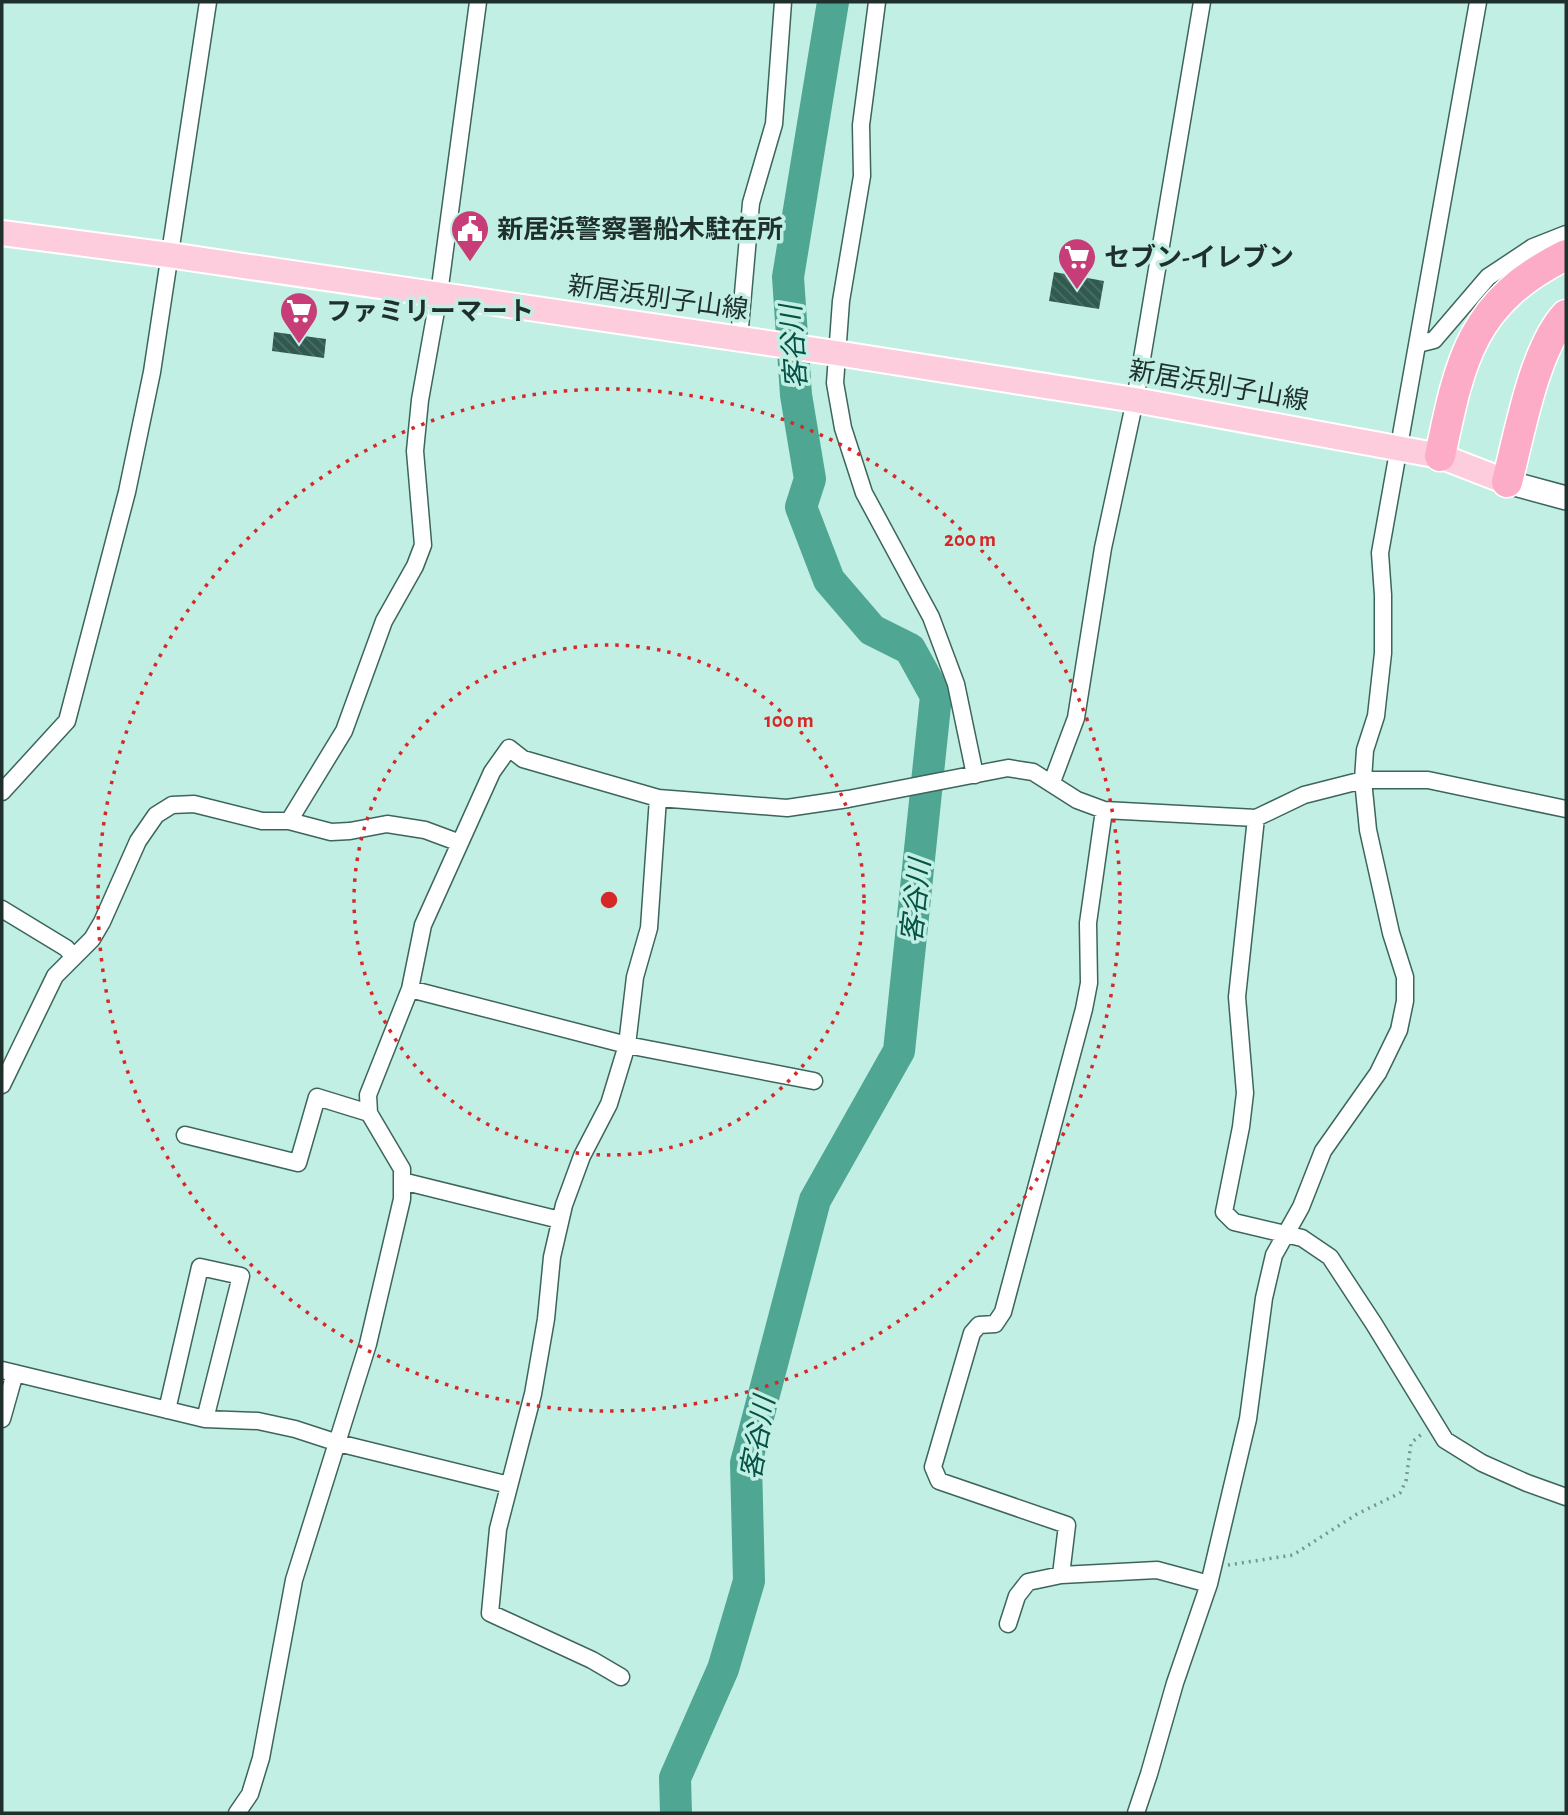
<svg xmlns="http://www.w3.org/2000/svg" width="1568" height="1815" font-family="'Alegreya Sans','Noto Sans JP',sans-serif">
	<defs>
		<pattern id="building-back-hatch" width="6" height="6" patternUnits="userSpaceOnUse" patternTransform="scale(1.75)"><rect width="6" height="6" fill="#305950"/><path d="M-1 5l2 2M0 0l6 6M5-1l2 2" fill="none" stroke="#4c6e66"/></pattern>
	</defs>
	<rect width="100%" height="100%" fill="#c2efe4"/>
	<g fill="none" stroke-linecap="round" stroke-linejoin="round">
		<path stroke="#4fa693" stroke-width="32" d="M 676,1813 L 675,1778 L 723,1669 L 749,1581 L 746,1463 L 815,1200 L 899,1051 L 936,696 L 910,649 L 872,630 L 829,580 L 801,507 L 810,479 L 796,395 L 788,277 L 833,2"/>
	</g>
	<path fill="url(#building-back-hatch)" d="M 1054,272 L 1104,281 L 1099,309 L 1049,301 Z
		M 274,332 L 326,339 L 324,358 L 272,351 Z"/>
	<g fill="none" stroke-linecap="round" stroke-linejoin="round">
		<defs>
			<path id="street" d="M 877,2 L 861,125 L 862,176 L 841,301 L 835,383 L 843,428 L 864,493 L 931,617 L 956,684 L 975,775
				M 739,339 L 751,203 L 774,124 L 783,2
				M 1418,344 L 1434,340 L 1488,277 L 1533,247 L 1566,234
				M 1052,782 L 1076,718 L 1103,548 L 1135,400 L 1202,2
				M 2,792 L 67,721 L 127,492 L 152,372 L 208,2
				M 1256,818 L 1237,997 L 1245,1093 L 1241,1127 L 1224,1212 L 1234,1222 L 1302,1238 L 1330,1257 L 1374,1324 L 1445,1440 L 1482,1463 L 1527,1483 L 1566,1497
				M 289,821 L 344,731 L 384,621 L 415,566 L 423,545 L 415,451 L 420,400 L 439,294 L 478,2
				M 2,909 L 66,948 L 73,956
				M 410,989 L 627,1045 L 814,1081
				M 2,1085 L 55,976 L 92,939 L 102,922 L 138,841 L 156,815 L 172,805 L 194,804 L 262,821 L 289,821 L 331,832 L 350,831 L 387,824 L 425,830 L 460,843
				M 185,1135 L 298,1163 L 317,1097 L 369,1113
				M 402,1181 L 560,1220
				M 2,1370 L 205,1419 L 258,1421 L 295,1429 L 338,1443 L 509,1485
				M 167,1410 L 200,1267 L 241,1276 L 205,1419
				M 2,1419 L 15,1373
				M 1061,1575 L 1067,1525 L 939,1481 L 933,1467 L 972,1333 L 979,1325 L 995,1324 L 1003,1312 L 1084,1009 L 1089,983 L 1088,923 L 1104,810
				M 1008,1624 L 1017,1596 L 1028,1582 L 1061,1575 L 1157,1570 L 1209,1584
				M 621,1677 L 592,1660 L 490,1613 L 498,1529 L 533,1394 L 546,1319 L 552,1257 L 564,1205 L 582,1156 L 609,1104 L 627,1045 L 635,977 L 649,928 L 658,798
				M 237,1813 L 250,1794 L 261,1758 L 294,1580 L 368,1344 L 402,1199 L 402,1169 L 369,1113 L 368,1095 L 410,989 L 423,925 L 492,772 L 509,748 L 523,759 L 658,798 L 787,808 L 848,799 L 1008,768 L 1033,772 L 1077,800 L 1104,810 L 1256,818 L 1304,795 L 1363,780 L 1428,780 L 1566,809
				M 1136,1813 L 1149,1774 L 1175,1683 L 1209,1584 L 1248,1419 L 1264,1298 L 1274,1255 L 1301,1207 L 1323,1151 L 1378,1073 L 1399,1030 L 1405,1001 L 1405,977 L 1391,933 L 1368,830 L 1363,780 L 1365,750 L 1376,716 L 1383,653 L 1383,595 L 1380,553 L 1478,2"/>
			<path id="secondary" d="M 1507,482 L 1566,498"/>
			<path id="primary" d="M 2,233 L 169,255 L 836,353 L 1135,400 L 1440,456 L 1507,482"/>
			<path id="highway" d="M 1440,456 C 1460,360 1471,302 1566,255
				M 1507,482 C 1519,436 1534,349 1566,315"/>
		</defs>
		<use href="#street" stroke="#3c655c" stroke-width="19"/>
		<use href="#secondary" stroke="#3c655c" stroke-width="26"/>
		<use href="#primary" stroke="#fff" stroke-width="28"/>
		<use href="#highway" stroke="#fff" stroke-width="33"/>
		<path stroke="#76968e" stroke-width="3.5" stroke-dasharray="2 5" stroke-linecap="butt" d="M 1228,1565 L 1293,1555 L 1357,1514 L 1400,1493 L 1406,1481 L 1411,1443 L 1424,1432"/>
		<use href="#street" stroke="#fff" stroke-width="16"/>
		<use href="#secondary" stroke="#fff" stroke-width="23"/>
		<use href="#primary" stroke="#fdcddd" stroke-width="24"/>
		<use href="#highway" stroke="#fcacc6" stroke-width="30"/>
	</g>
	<g fill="none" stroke="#d62828" stroke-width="3.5" stroke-dasharray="3.5 7">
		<circle cx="609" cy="900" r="255"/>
		<circle cx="609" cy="900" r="511"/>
	</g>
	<defs>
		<symbol id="civic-pin" viewBox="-11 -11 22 30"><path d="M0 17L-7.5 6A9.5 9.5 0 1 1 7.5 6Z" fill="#c63d77" stroke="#c2efe4"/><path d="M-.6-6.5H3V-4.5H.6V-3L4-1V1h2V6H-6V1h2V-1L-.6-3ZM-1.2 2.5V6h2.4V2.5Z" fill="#fff"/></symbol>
		<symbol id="supermarket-pin" viewBox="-11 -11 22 30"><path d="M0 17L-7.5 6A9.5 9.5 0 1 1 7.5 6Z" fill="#c63d77" stroke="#c2efe4"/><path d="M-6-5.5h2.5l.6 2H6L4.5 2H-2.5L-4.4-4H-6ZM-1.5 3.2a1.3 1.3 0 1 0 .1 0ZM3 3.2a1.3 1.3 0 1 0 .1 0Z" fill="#fff"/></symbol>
	</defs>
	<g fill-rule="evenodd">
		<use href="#civic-pin" x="448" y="207" width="44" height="60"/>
		<use href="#supermarket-pin" x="1055" y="235" width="44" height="60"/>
		<use href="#supermarket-pin" x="277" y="289" width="44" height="60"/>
	</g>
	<g text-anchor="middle" stroke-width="7" stroke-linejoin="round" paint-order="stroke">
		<g font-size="26" font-weight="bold" fill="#1f302c" stroke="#c2efe4" text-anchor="start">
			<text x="497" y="238">新居浜警察署船木駐在所</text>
			<text x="1104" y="266">セブン-イレブン</text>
			<text x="326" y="320">ファミリーマート</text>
		</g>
		<g font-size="26" fill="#1f302c" stroke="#c2efe4">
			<text transform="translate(658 297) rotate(8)" y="9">新居浜別子山線</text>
			<text transform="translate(1219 385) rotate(10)" y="9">新居浜別子山線</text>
		</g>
		<g font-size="28" font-style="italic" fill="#035245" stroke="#c2efe4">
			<text transform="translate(793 347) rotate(-94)" y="10">客谷川</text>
			<text transform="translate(915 901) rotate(-84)" y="10">客谷川</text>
			<text transform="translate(757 1438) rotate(-80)" y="10">客谷川</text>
		</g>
	</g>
	<circle cx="609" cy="900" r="10" fill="#d62828" stroke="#c2efe4" stroke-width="3.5"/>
	<g font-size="21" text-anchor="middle" font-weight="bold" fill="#d62828" stroke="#c2efe4" stroke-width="7" stroke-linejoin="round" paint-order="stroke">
		<text x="970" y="546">200 m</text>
		<text x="789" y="727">100 m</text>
	</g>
	<rect width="1568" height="1815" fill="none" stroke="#1f302c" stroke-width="7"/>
</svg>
